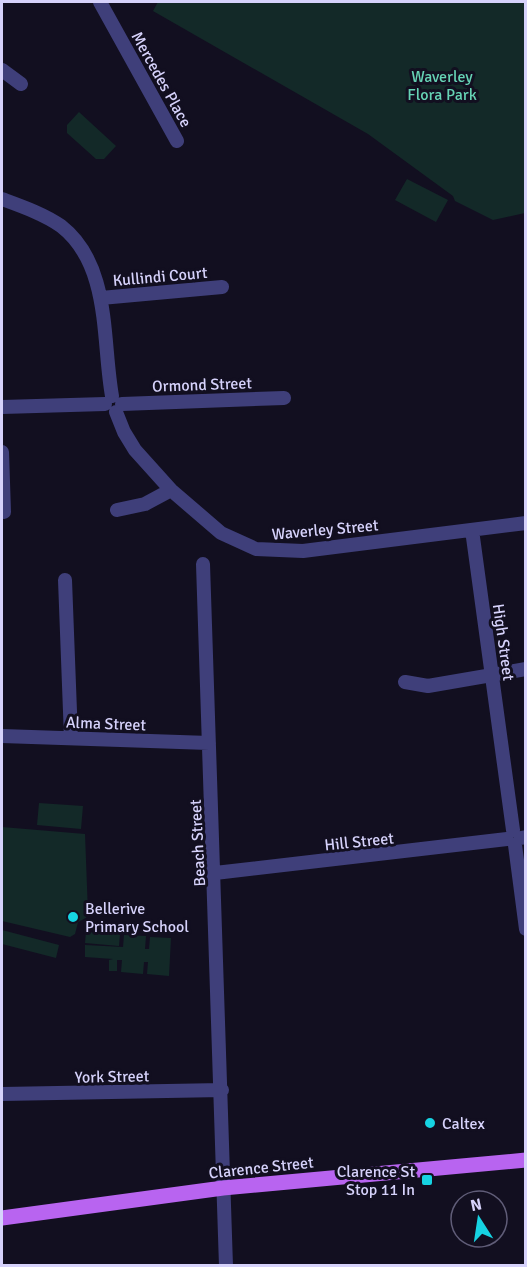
<svg xmlns="http://www.w3.org/2000/svg" width="527" height="1267" font-family="Signika,sans-serif">
	<rect width="100%" height="100%" fill="#120f20"/>
	<path fill="#132928" d="M 158,2 L 525,2 L 525,213 L 493,220 L 455,201 L 453,196 L 368,134 L 153,11 Z
		M 79,112 L 116,146 L 104,159 L 96,159 L 67,133 L 67,125 Z
		M 407,179 L 448,200 L 436,222 L 395,200 Z
		M 39,803 L 83,806 L 81,829 L 37,825 Z
		M 2,827 L 85,834 L 88,913 L 86,918 L 78,922 L 75,934 L 70,937 L 2,921 Z
		M 2,930 L 59,945 L 56,958 L 2,944 Z
		M 86,932 L 120,934 L 119,946 L 85,943 Z
		M 124,935 L 146,936 L 145,949 L 149,949 L 150,937 L 171,938 L 169,976 L 147,974 L 148,962 L 144,962 L 143,974 L 121,972 L 122,960 L 117,960 L 117,971 L 109,971 L 109,960 L 113,959 L 85,957 L 85,945 L 123,947 Z"/>
	<g fill="none" stroke-linecap="round" stroke-linejoin="round">
		<path stroke="#3f3f7a" stroke-width="14" d="M 100,2 L 177,141
			M 2,70 L 21,84
			M 2,199 C 21,206 44,214 61,226 C 111,265 102,340 112,396
			M 101,298 L 222,287
			M 122,404 L 284,398
			M 2,407 L 105,404
			M 116,412 L 124,432 L 135,450 L 171,490 L 221,533 L 256,549 L 303,551 L 526,523
			M 2,452 L 4,512
			M 117,510 L 145,504 L 171,490
			M 472,530 L 513,830
			M 203,564 L 226,1266
			M 65,580 L 71,738
			M 405,682 L 428,686 L 526,669
			M 2,736 L 209,743
			M 521,838 L 526,837
			M 515,845 L 526,929
			M 215,873 L 507,839
			M 2,1094 L 222,1090"/>
		<path stroke="#b864f0" stroke-width="15" d="M 2,1218 L 223,1188 L 526,1160"/>
	</g>
	<g fill="#16d3e2" stroke="#120f20" stroke-width="2">
		<circle cx="73" cy="917" r="6"/>
		<circle cx="430" cy="1123" r="6"/>
		<rect x="421" y="1174" width="12" height="12" rx="3"/>
	</g>
	<g text-anchor="middle" stroke-width="6" stroke-linejoin="round" paint-order="stroke">
		<g font-size="16" fill="#66d3b5" stroke="#120f20">
			<text x="442" y="82">Waverley<tspan x="442" dy="18">Flora Park</tspan></text>
		</g>
		<g font-size="16" fill="#d6d2fb" stroke="#120f20">
			<text transform="translate(162 79) rotate(61)" y="6">Mercedes Place</text>
			<text transform="translate(160 276) rotate(-5)" y="6">Kullindi Court</text>
			<text transform="translate(202 384) rotate(-2)" y="6">Ormond Street</text>
			<text transform="translate(325 529) rotate(-5)" y="6">Waverley Street</text>
			<text transform="translate(504 642) rotate(82)" y="6">High Street</text>
			<text transform="translate(106 723) rotate(2)" y="6">Alma Street</text>
			<text transform="translate(359 841) rotate(-6)" y="6">Hill Street</text>
			<text transform="translate(197 843) rotate(-93)" y="6">Beach Street</text>
			<text transform="translate(112 1076) rotate(-1)" y="6">York Street</text>
			<text transform="translate(261 1167) rotate(-6)" y="6">Clarence Street</text>
		</g>
		<g font-size="16" fill="#d6d2fb" stroke="#120f20" text-anchor="start">
			<text x="85" y="914">Bellerive<tspan x="85" dy="18">Primary School</tspan></text>
			<text x="442" y="1129">Caltex</text>
			<text x="415" y="1177" text-anchor="end">Clarence St<tspan x="415" dy="18">Stop 11 In</tspan></text>
		</g>
	</g>
	<rect width="527" height="1267" fill="none" stroke="#d6d2fb" stroke-width="6"/>
	<g transform="translate(479 1219) rotate(348)"><circle r="28" fill="#120f20" stroke="#605d78" stroke-width="1.5"/>
	<path d="M0-4.5L10 22L0 15L-10 22Z" fill="#16d3e2"/>
	<text y="-9" font-size="16" font-weight="bold" text-anchor="middle" fill="#d6d2fb">N</text>
	</g>
</svg>
